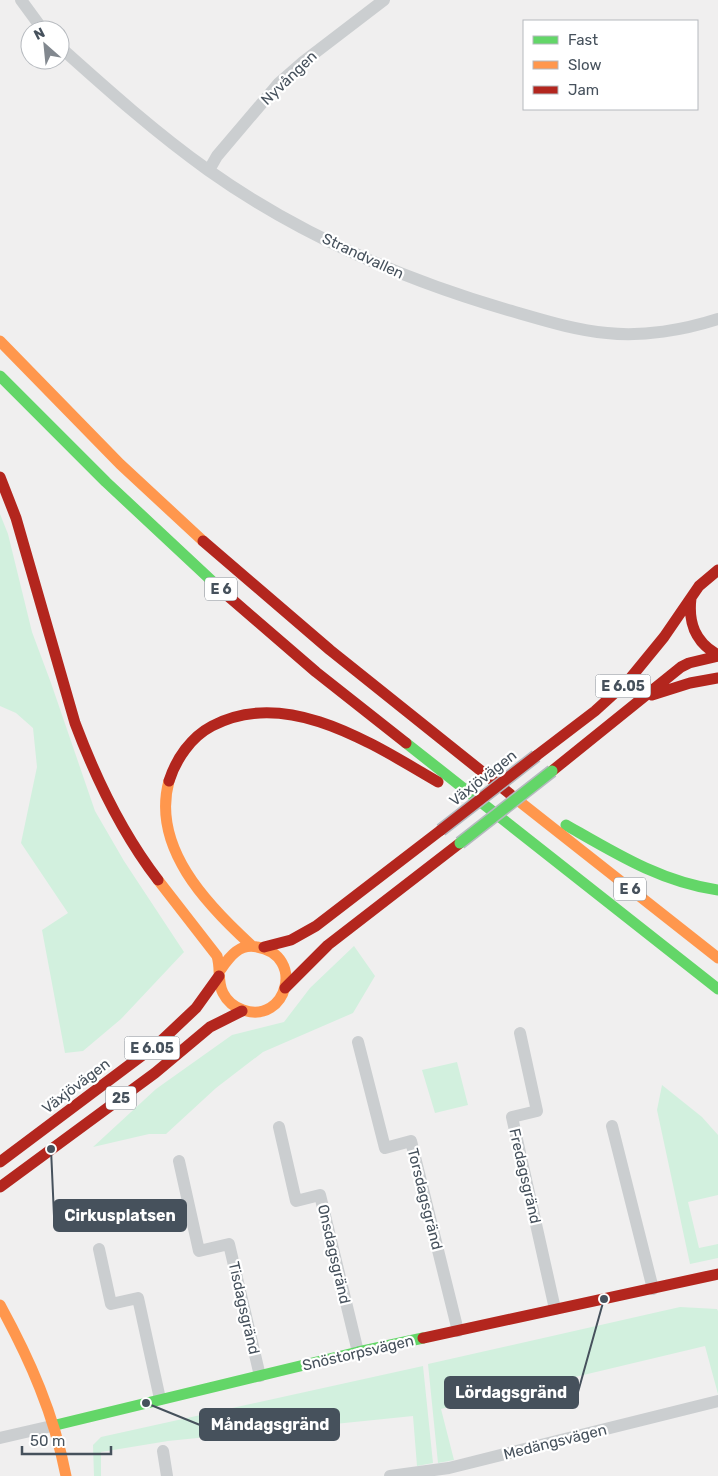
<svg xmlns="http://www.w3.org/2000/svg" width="718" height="1476" font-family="Rubik,sans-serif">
	<rect width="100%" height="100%" fill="#f0efef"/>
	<path fill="#d2f0de" d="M 0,514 L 8,534 L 32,632 L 51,683 L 95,811 L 124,861 L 184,952 L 121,1019 L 83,1051 L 65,1053 L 42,930 L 68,913 L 21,843 L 37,767 L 33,728 L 16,713 L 0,706 Z
		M 354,946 L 375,976 L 353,1013 L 263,1052 L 216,1088 L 166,1134 L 149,1134 L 93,1147 L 156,1089 L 232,1035 L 284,1022 L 310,988 Z
		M 457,1062 L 468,1105 L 435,1113 L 422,1070 Z
		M 662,1085 L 702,1117 L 718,1135 L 718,1195 L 688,1202 L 699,1248 L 718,1244 L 718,1258 L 690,1264 L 657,1110 Z
		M 680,1307 L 717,1309 L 718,1311 L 718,1394 L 705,1346 L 441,1409 L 454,1460 L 438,1463 L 428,1364 Z
		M 423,1366 L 433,1463 L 417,1466 L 413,1416 L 168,1441 L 101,1452 L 101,1476 L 94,1476 L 93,1445 L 101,1437 Z"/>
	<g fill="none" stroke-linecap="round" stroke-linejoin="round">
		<path stroke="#cbced0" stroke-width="12" d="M 21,0 L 43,30
			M 60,47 C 108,90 156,133 208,170 C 298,234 402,279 508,310 C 540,319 573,330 607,333 C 643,337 684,330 718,319
			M 209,170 L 217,156 L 279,83 L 303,62 L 384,0
			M 520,1033 L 537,1111 L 512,1117 L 555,1309
			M 358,1042 L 385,1148 L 411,1141 L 458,1331
			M 612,1126 L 653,1289
			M 279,1127 L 296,1201 L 320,1195 L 358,1352
			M 179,1161 L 199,1251 L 229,1244 L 260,1376
			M 99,1249 L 111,1304 L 138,1298 L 160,1399
			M 0,1438 L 56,1425
			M 163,1451 L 167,1476
			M 390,1476 L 449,1468 L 718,1401"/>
		<path stroke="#63d668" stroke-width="11" d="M 0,376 L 106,482 L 228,596
			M 406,743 L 718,989
			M 566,825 C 615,853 661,882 718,890
			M 56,1425 L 358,1352 L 423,1338"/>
		<path stroke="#ff974d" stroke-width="11" d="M 0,341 L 120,464 L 203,541
			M 169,781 C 151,847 207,905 251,945
			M 510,794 L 718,958
			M 158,880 L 217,956 C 221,968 217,982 223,993 C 227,1001 234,1007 243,1010 C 287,1025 306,955 257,947 C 240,943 230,956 221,969
			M 0,1305 C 30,1360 54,1414 66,1476"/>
		<path stroke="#b3261e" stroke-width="11" d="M 0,477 L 16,518 L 75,723 C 96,779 121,832 158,880
			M 203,541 L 330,650 L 510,794
			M 228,596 L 316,672 L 406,743
			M 691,598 C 688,623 695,642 718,655
			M 652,695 L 690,683 L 718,678
			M 536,756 L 595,711 L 628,681 L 664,637 L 699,586 L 718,570
			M 552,771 L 681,667 L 689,663 L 718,656
			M 169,781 C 176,759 191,737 212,726 C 287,686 374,745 438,782
			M 264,947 L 291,940 L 316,926 L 441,830
			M 285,988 L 328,945 L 460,843
			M 0,1162 L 160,1042 L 196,1008 L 219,976
			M 0,1187 L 155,1073 L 210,1027 L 242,1011
			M 423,1338 L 718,1274"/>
		<defs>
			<path id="fast-bridge" d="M 460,843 L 552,771"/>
			<path id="jam-bridge" d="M 441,830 L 536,756"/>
		</defs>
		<use href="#fast-bridge" stroke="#b4b9bf" stroke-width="14" stroke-linecap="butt"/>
		<use href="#jam-bridge" stroke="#b4b9bf" stroke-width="14" stroke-linecap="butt"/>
		<use href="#fast-bridge" stroke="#63d668" stroke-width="11"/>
		<use href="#jam-bridge" stroke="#b3261e" stroke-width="11"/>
	</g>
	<g text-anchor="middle" stroke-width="4.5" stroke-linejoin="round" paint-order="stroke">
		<g fill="#fff" stroke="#7e858d" stroke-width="1">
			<rect x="205" y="577.5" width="32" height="23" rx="4"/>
			<rect x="595.5" y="674.5" width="55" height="23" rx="4"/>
			<rect x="614" y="877.5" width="32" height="23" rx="4"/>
			<rect x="124.5" y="1036.5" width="55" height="23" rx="4"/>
			<rect x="106" y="1086.5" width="30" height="23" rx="4"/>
		</g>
		<g font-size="14" font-weight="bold" fill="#46515c">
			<text x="221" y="594">E 6</text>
			<text x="623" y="691">E 6.05</text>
			<text x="630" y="894">E 6</text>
			<text x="152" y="1053">E 6.05</text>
			<text x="121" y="1103">25</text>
		</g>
		<g font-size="15" fill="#46515c" stroke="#fff">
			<text transform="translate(289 78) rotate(-44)" y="5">Nyvången</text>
			<text transform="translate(363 256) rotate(25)" y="5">Strandvallen</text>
			<text transform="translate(483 778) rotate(-38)" y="5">Växjövägen</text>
			<text transform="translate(76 1086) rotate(-37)" y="5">Växjövägen</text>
			<text transform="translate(525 1176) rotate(77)" y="5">Fredagsgränd</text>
			<text transform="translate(425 1199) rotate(76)" y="5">Torsdagsgränd</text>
			<text transform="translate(334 1254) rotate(77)" y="5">Onsdagsgränd</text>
			<text transform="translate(244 1308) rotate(77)" y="5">Tisdagsgränd</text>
			<text transform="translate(358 1353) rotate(-13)" y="5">Snöstorpsvägen</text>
			<text transform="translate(555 1442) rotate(-14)" y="5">Medängsvägen</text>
		</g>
	</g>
	<path fill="none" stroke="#46515c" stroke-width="2" d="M51 1149L54 1216M604 1299L578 1392M146 1403L200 1425"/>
	<g fill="#46515c" stroke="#fff" stroke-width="2">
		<circle cx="51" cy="1149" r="5"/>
		<circle cx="604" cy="1299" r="5"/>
		<circle cx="146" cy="1403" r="5"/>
	</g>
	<g fill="#46515c" stroke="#46515c" stroke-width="2">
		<rect x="54" y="1200" width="132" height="31" rx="5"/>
		<rect x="445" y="1377" width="133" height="31" rx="5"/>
		<rect x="200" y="1409" width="139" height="31" rx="5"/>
	</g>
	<g font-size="16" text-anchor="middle" font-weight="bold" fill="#fff">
		<text x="120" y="1221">Cirkusplatsen</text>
		<text x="511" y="1398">Lördagsgränd</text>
		<text x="270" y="1430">Måndagsgränd</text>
	</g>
	<rect x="523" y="20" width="175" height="90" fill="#ffffff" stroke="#b5b9be"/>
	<rect x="533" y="36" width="25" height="8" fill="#63d668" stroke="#b5b9be"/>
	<text x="568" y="45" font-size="15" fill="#46515c">Fast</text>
	<rect x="533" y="61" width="25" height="8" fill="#ff974d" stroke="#b5b9be"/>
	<text x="568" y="70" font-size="15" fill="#46515c">Slow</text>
	<rect x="533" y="86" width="25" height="8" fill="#b3261e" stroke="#b5b9be"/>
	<text x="568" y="95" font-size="15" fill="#46515c">Jam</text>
	<g transform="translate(45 45) rotate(333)"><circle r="24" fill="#ffffff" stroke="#b5b9be"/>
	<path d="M0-4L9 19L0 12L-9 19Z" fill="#82888f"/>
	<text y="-8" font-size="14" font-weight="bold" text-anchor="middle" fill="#46515c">N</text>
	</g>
	<path d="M22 1446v8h89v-8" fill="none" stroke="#46515c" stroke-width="2.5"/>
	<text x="30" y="1446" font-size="15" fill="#46515c" stroke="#ffffff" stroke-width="4" paint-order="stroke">50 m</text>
</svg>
